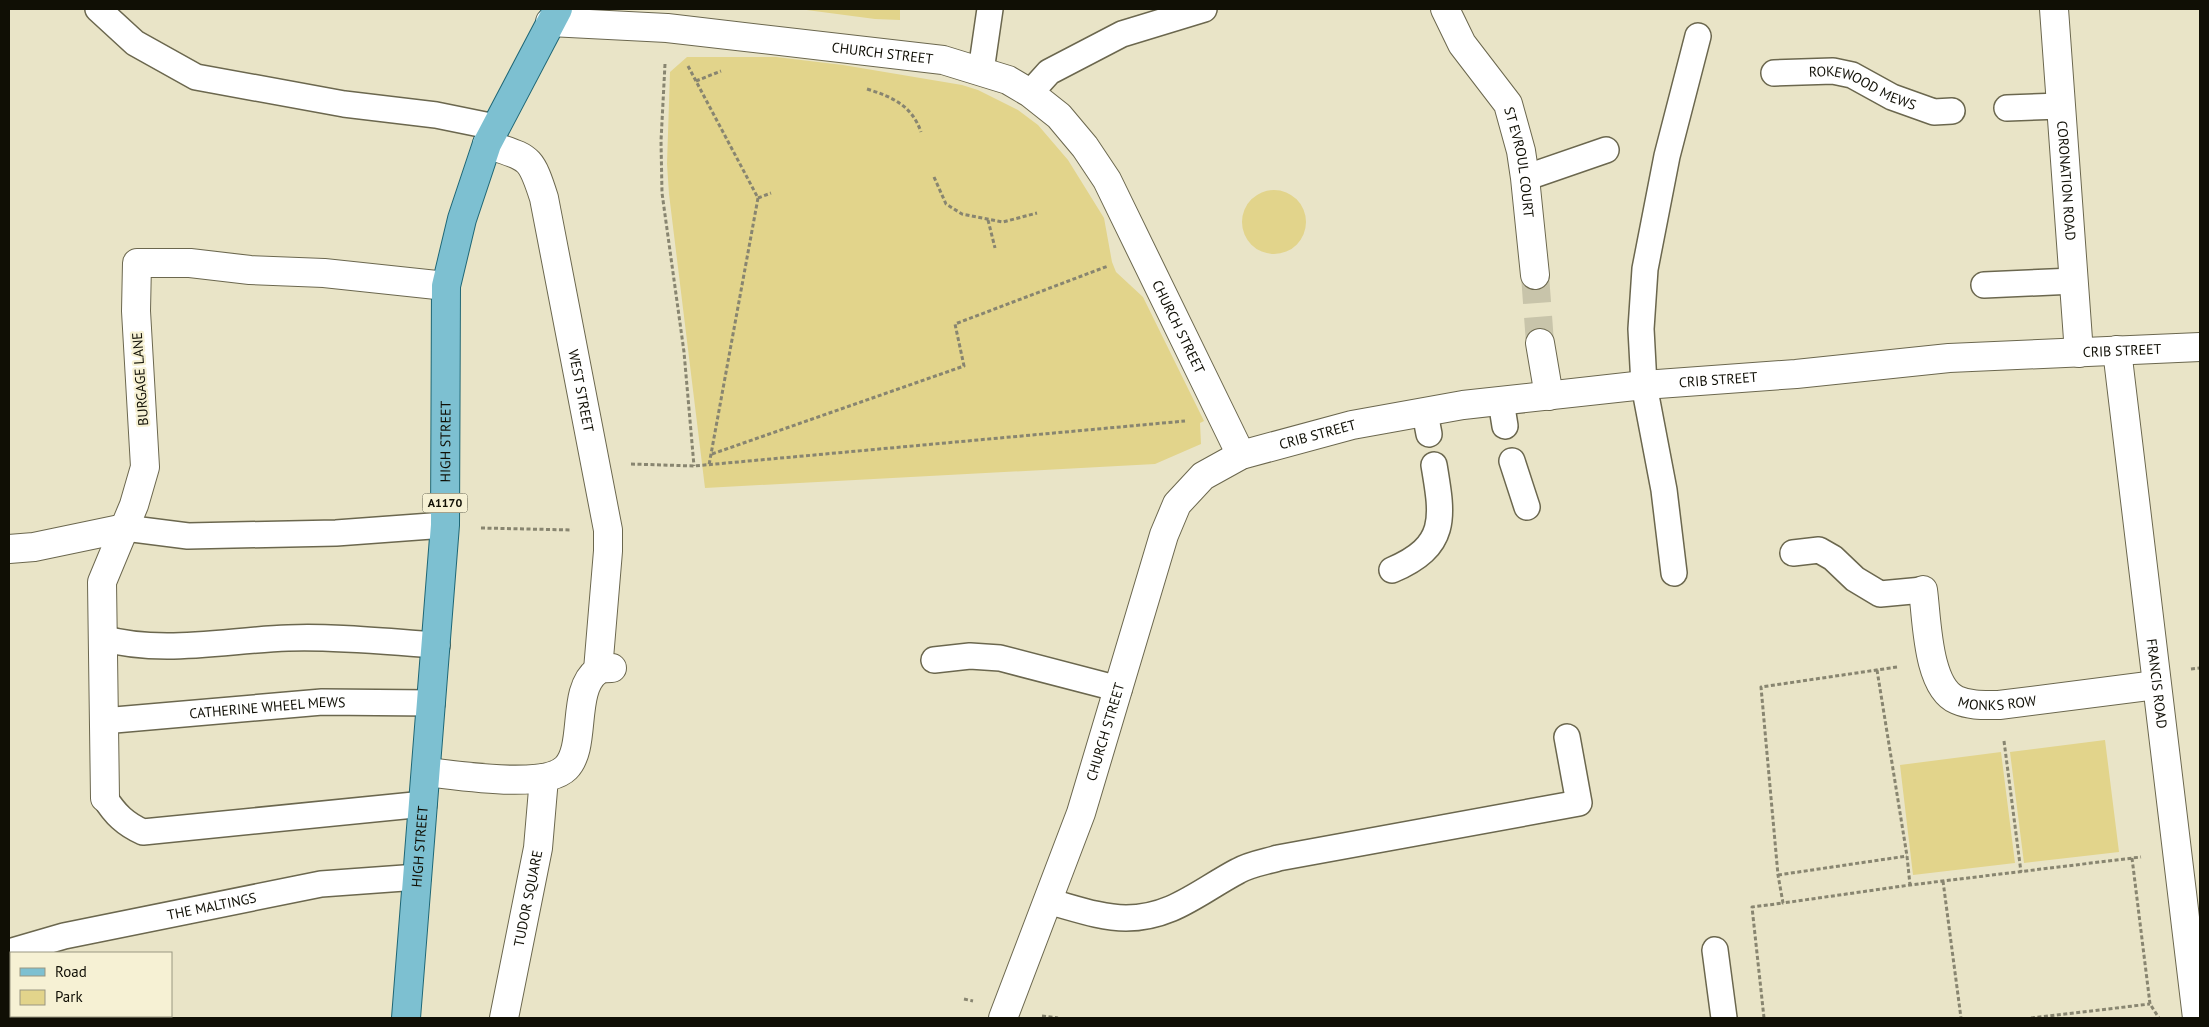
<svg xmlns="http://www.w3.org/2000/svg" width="2209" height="1027" font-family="'PT Sans',sans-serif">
	<rect width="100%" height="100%" fill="#e9e4c7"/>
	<path fill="#e2d48b" d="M 799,9 L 900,9 L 900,20 L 875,19 Z
		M 687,57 L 776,57 L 843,65 L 962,85 L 978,90 L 1018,110 L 1038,125 L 1068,160 L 1104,218 L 1112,262 L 1116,272 L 1143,297 L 1204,421 L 1200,423 L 1201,444 L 1155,464 L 705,488 L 669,194 L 667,164 L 670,72 Z
		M1242 222a32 32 0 1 1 64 0a32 32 0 1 1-64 0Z
		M 2105,740 L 2119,852 L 2024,863 L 2010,752 Z
		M 2001,752 L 2015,863 L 1913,875 L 1900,765 Z"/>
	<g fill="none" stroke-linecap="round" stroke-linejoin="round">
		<path stroke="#c8c4aa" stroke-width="28" stroke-dasharray="28 14" stroke-linecap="butt" d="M 1535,275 L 1540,343"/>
		<defs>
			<g id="service">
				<path d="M 98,9 L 135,43 L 196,77 L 344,104 L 436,115 L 495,127"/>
				<path d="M 981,71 L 990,9"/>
				<path id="s1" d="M 1774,73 L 1833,71 L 1852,75 L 1892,97 L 1934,112 L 1952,111"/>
				<path d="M 1030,93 L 1049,72 L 1122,34 L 1204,9"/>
				<path d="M 2007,108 L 2061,106"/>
				<path d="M 1525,178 L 1606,150"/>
				<path d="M 1984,285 L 2074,281"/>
				<path d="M 1501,401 L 1505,426"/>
				<path d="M 1425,413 L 1429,434"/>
				<path d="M 1512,461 L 1527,507"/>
				<path d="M 125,528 L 188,536 L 336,533 L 445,525"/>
				<path d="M 1793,553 L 1819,550 L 1833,558 L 1855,579 L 1880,594 L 1923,590"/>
				<path d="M 1392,570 C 1448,546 1443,518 1434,465"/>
				<path d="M 1674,573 L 1664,490 L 1644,385 L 1641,329 L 1645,269 L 1667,156 L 1698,36"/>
				<path d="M 102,638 C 162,655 227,640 288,638 C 335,636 389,642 437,645"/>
				<path d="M 934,660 L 970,656 L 1000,658 L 1119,689"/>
				<path id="s2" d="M 103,721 L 322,702 L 432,703"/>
				<path d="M 105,798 C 115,814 125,824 143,832 L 424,804"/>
				<path d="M 1047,901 C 1071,907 1100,918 1126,918 C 1172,918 1200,891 1238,871 C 1250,864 1265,862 1278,858 L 1579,803 L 1567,737"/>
				<path d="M 1715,950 L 1724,1018"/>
				<path id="s3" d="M 9,952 L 64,936 L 321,884 L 418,877"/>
			</g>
			<g id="pedestrian">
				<path id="s4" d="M 487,144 C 529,159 530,154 544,198 L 608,530 L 608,551 L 598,670"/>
				<path d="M 426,772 C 457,775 544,790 566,768 C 587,747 571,690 597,671 C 601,668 608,668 612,668"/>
				<path id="s5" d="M 504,1018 L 538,848 L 544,778"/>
			</g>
			<g id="minor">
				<path id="s6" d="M 1445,9 L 1462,44 L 1508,104 L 1521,151 L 1525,178 L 1535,275"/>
				<path id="s7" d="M 2054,9 L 2079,353"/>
				<path id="s8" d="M 550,22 L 667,28 L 943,60 L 1008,80 L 1030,93 L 1059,116 L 1085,147 L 1107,180 L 1241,455"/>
				<path d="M 1540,343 L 1549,396"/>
				<path id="s9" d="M 2117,350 L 2197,1018"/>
				<path d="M 9,549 L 34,547 L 125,528"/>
				<path id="s10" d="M 1923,590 C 1927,619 1927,687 1957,700 C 1971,706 1984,705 1999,705 L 2156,685"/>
				<path d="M 105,798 L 102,582 L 134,505 L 145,467 L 136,311 L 137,263 L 190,263 L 250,270 L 324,273 L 446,286"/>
				<path id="s11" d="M 1003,1018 L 1081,813 L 1164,535 L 1177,504 L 1203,476 L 1241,455 L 1352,425 L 1463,405 L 1644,385 L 1796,374 L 1949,358 L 2200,347"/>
			</g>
			<g id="primary">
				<path id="s12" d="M 406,1018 L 445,525 L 446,286 L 462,219 L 487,144 L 558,9"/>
			</g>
		</defs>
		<use href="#service" stroke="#6b674e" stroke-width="28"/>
		<use href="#pedestrian" stroke="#6b674e" stroke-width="30"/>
		<use href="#minor" stroke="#6b674e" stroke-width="30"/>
		<use href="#primary" stroke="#1f6776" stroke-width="30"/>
		<path stroke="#888570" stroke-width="3" stroke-dasharray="4 2.5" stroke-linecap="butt" d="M 665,64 L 661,141 L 662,193 L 684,352 L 694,466
			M 688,66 L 758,198 L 709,465
			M 696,81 L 721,71
			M 867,89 C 893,97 912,106 921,132
			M 934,177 L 946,204 L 962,214 L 1003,222 L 1037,213
			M 758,198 L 771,193
			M 988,220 L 995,248
			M 712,454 L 964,366 L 955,324 L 1108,266
			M 631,464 L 694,466 L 1185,421
			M 481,528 L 572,530
			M 1897,667 L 1761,687 L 1778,875 L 1783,903 L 1910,885 L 2141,857
			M 2191,669 L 2200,668
			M 1877,670 L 1907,856 L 1910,885
			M 2004,741 L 2021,872
			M 2132,858 L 2150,1004 L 2159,1018
			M 1778,875 L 1907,856
			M 1943,881 L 1961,1018
			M 964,999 L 973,1001
			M 1042,1016 L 1058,1018
			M 1764,1018 L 1752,907 L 1783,903
			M 2031,1018 L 2150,1004"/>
		<use href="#service" stroke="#fff" stroke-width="25"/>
		<use href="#pedestrian" stroke="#fff" stroke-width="28"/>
		<use href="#minor" stroke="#fff" stroke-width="28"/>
		<use href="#primary" stroke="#7dc0d1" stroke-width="28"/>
	</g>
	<g text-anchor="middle" stroke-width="4.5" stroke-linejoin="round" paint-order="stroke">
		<rect fill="#f6f1d4" stroke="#555343" stroke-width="1" x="422.5" y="493.5" width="45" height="19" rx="4"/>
		<g font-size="12" font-weight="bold" fill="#100f05">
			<text x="445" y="507">A1170</text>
		</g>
		<g font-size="14" fill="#100f05" stroke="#f6f1d4">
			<text dy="5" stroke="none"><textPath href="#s8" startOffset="334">CHURCH STREET</textPath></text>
			<text dy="5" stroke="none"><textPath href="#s1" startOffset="92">ROKEWOOD MEWS</textPath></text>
			<text dy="5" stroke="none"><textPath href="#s6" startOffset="174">ST EVROUL COURT</textPath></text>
			<text dy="5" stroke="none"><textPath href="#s7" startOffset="172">CORONATION ROAD</textPath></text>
			<text dy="5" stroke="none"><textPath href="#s8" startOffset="769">CHURCH STREET</textPath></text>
			<text dy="5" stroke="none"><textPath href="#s11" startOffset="1514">CRIB STREET</textPath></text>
			<text transform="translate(140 379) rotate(-94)" y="5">BURGAGE LANE</text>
			<text dy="5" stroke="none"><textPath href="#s11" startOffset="1109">CRIB STREET</textPath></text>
			<text dy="5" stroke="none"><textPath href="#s4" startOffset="281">WEST STREET</textPath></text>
			<text dy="5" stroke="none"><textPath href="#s11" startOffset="704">CRIB STREET</textPath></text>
			<text dy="5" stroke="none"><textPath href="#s12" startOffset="578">HIGH STREET</textPath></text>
			<text dy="5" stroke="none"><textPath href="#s9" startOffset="336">FRANCIS ROAD</textPath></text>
			<text dy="5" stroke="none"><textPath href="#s10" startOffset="160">MONKS ROW</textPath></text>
			<text dy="5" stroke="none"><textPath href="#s2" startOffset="165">CATHERINE WHEEL MEWS</textPath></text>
			<text dy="5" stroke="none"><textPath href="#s11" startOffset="304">CHURCH STREET</textPath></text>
			<text dy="5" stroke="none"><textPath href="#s12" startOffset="172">HIGH STREET</textPath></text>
			<text dy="5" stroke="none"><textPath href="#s5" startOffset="122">TUDOR SQUARE</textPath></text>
			<text dy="5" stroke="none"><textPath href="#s3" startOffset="208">THE MALTINGS</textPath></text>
		</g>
	</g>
	<rect width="2209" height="1027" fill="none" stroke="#100f05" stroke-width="20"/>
	<rect x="10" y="952" width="162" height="65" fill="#f6f1d4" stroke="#9a9781"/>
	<rect x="20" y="968" width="25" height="8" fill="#7dc0d1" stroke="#9a9781"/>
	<text x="55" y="977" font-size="15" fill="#100f05">Road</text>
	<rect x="20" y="990" width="25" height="15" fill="#e2d48b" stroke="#9a9781"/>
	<text x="55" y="1002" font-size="15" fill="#100f05">Park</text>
</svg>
